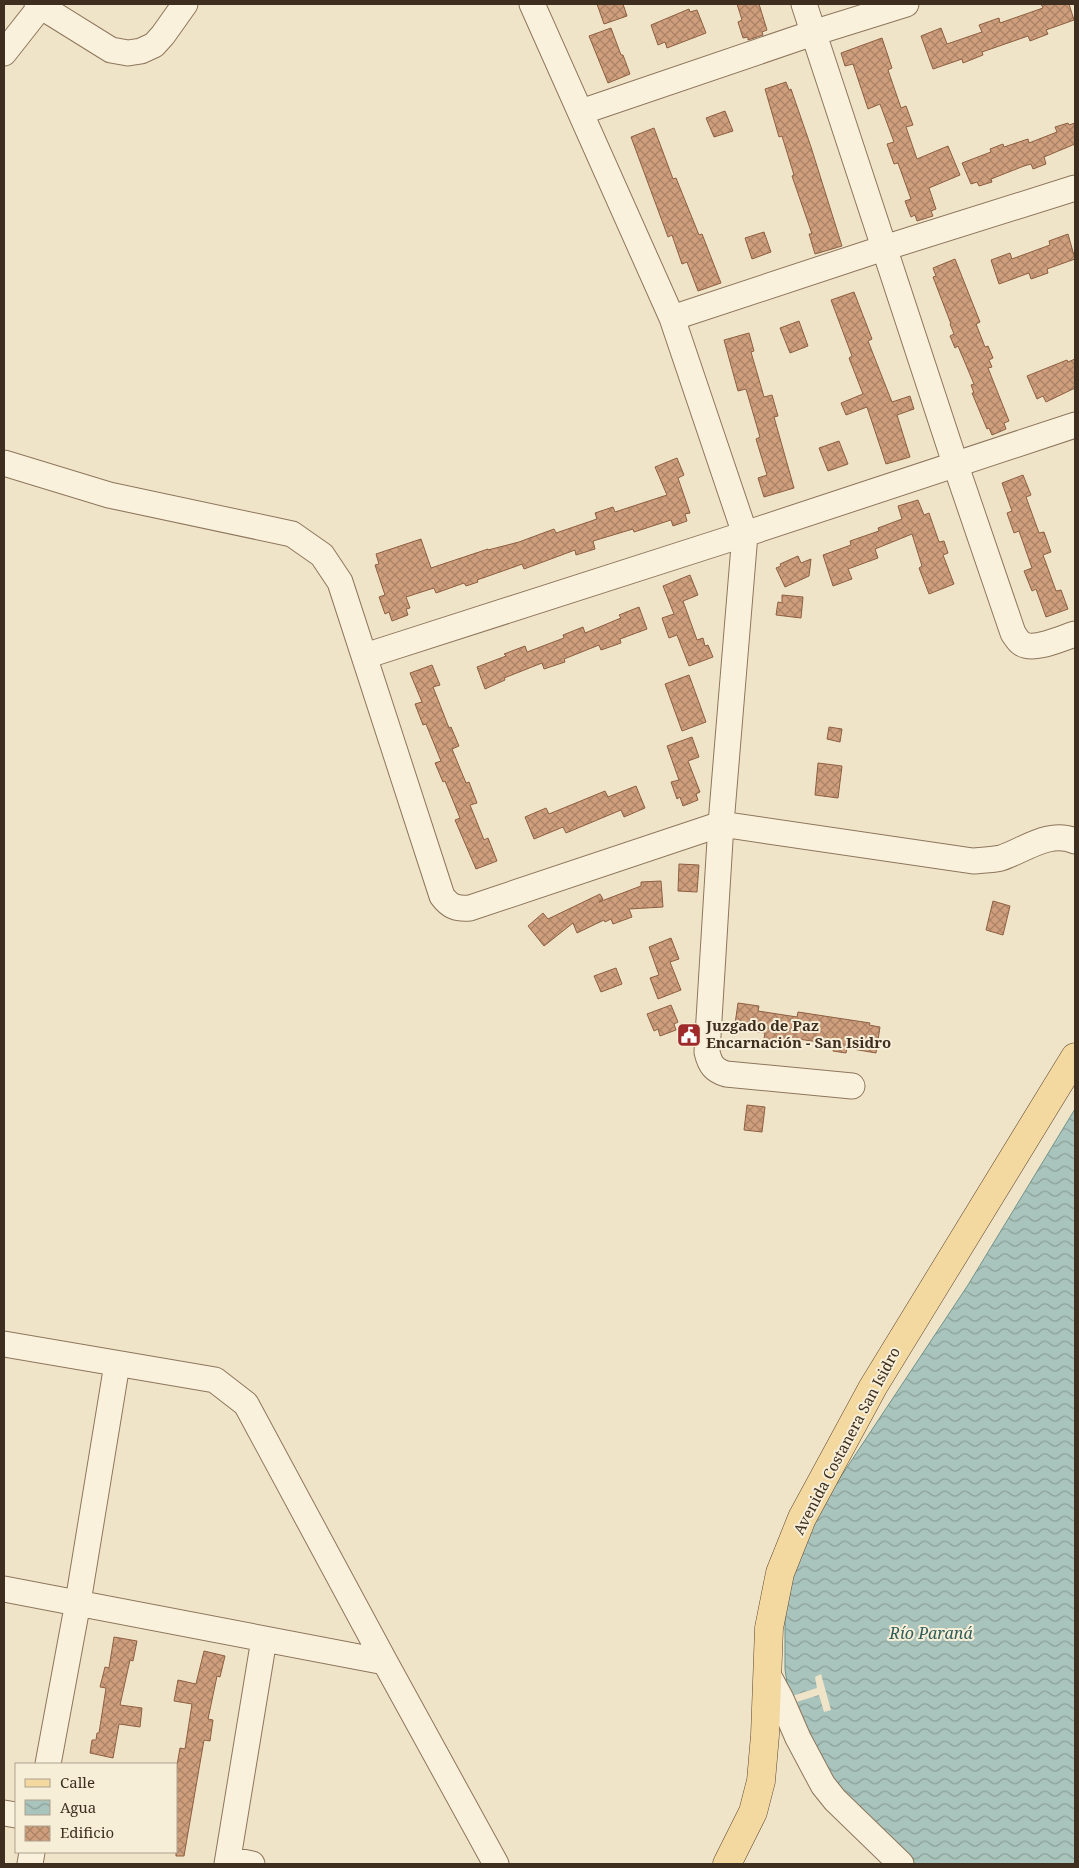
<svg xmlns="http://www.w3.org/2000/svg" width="1079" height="1868" font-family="'Noto Serif',serif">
	<defs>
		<pattern id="water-waves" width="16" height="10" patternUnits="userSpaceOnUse" patternTransform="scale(1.25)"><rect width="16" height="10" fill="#a9c4bc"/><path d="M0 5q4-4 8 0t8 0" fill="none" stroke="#8ba098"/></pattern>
		<pattern id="building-cross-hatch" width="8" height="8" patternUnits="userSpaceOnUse" patternTransform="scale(1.25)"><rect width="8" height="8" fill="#cf9f7d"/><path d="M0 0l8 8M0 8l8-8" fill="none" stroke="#a98266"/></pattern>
	</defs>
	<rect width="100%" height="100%" fill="#f0e4c8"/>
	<path fill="url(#water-waves)" stroke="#6f938a" d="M 1075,1109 L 1075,1864 L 906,1864 L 840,1798 L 790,1704 L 785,1669 L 785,1603 L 810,1523 L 968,1285 Z"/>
	<path fill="#f0e4c8" d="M 821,1674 L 831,1710 L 824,1712 L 819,1695 L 790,1704 L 789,1697 L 817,1688 L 815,1677 Z"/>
	<path fill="url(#building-cross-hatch)" stroke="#8d5f41" d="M 597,4 L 623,4 L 627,16 L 604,24 Z
		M 737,4 L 759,4 L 767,30 L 762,32 L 763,35 L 748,40 L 748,37 L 743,38 L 738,22 L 742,20 Z
		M 1041,4 L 1069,4 L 1074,20 L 1046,30 L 1048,34 L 1030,41 L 1028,36 L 982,52 L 983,55 L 963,63 L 962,59 L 933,69 L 921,36 L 941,28 L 947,44 L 982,32 L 979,25 L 999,18 L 1000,23 L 1043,8 Z
		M 689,9 L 690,12 L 697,10 L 706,33 L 667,48 L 665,42 L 658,45 L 651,25 Z
		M 611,28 L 621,55 L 623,55 L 630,74 L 608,83 L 589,36 Z
		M 882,38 L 892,68 L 888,70 L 901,108 L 906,106 L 913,125 L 906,127 L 917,159 L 948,146 L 960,175 L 929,188 L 936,209 L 931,211 L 933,216 L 917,221 L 915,215 L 911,217 L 905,201 L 911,199 L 898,163 L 894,164 L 887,144 L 894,142 L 880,104 L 868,109 L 853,64 L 845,66 L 841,53 Z
		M 786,82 L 789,90 L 791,89 L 811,147 L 842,246 L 815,254 L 809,234 L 812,234 L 792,176 L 794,175 L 782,136 L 779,137 L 765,89 Z
		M 725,111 L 733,131 L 714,137 L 706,118 Z
		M 1068,123 L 1069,125 L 1075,123 L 1075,144 L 1044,157 L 1046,164 L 1033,169 L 1031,164 L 1024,166 L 991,179 L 992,182 L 979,186 L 977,182 L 971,184 L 962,163 L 991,152 L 990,149 L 1003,144 L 1004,147 L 1028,139 L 1029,143 L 1057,132 L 1055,127 Z
		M 654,128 L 673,179 L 676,178 L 699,235 L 702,234 L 721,283 L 698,291 L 687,262 L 682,264 L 672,235 L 668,237 L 631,137 Z
		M 764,232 L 771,252 L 752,259 L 745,238 Z
		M 1068,234 L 1075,259 L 1047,269 L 1048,273 L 1031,279 L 1029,273 L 999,284 L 991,260 L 1010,253 L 1012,259 L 1050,245 L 1049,241 Z
		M 955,259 L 980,322 L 976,324 L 985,347 L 988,346 L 993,358 L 989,360 L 992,367 L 988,368 L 1009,421 L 1004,423 L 1006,429 L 992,435 L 989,428 L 987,429 L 972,393 L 974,393 L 971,385 L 974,384 L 958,346 L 955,348 L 950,336 L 954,334 L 950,324 L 951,324 L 933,277 L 936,276 L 933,268 Z
		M 854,292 L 872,339 L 868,341 L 892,402 L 910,396 L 914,409 L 897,415 L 910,457 L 886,464 L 867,407 L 846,415 L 841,403 L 863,394 L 849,358 L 852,356 L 831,300 Z
		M 799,321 L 808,346 L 790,353 L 780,328 Z
		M 749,333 L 754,351 L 751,352 L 764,397 L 772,395 L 778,416 L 774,417 L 794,488 L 764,497 L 758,478 L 767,475 L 756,439 L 760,437 L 746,389 L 738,391 L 724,340 Z
		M 1075,359 L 1075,388 L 1046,402 L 1043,396 L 1037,399 L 1027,376 L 1067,360 L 1068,362 Z
		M 839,441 L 848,464 L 828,471 L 819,448 Z
		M 677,458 L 684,475 L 678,478 L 690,513 L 685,514 L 687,521 L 673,526 L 671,520 L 634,532 L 633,529 L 593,541 L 595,549 L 576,555 L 575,550 L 524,569 L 522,564 L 514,567 L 477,580 L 478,582 L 466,586 L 464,583 L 436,593 L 434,588 L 406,597 L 410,608 L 406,609 L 408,615 L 392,621 L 389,612 L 385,614 L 379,597 L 385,595 L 375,565 L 379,564 L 376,554 L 421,539 L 431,568 L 488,549 L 488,550 L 519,542 L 554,529 L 556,533 L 597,519 L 595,513 L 613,507 L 615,512 L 667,495 L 655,467 Z
		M 1023,475 L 1031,495 L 1026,497 L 1039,533 L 1044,532 L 1051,552 L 1043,555 L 1056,591 L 1061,590 L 1068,609 L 1046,617 L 1036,589 L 1032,591 L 1024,571 L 1032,568 L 1019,531 L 1014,533 L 1007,513 L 1012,511 L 1002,483 Z
		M 918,500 L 924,515 L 929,513 L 939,542 L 944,541 L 948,553 L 943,555 L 954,584 L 929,594 L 919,568 L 922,566 L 912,534 L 875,549 L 878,558 L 848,569 L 852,579 L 833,586 L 823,555 L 851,545 L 850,541 L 879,531 L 878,528 L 902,519 L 898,506 Z
		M 798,556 L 801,563 L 811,559 L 809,576 L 785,587 L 776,568 L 781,566 L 780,564 Z
		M 690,575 L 698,595 L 683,601 L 697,640 L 703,638 L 705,646 L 708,645 L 713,657 L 689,666 L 677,635 L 669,638 L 662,618 L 674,614 L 663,586 Z
		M 782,595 L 803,597 L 801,618 L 776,615 L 778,602 L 782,603 Z
		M 639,607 L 647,629 L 620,639 L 621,643 L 601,650 L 599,645 L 564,659 L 565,662 L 544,669 L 542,663 L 504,678 L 505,680 L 485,689 L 477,667 L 506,656 L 504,654 L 525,646 L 527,652 L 564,638 L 563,635 L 583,627 L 585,633 L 621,618 L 619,615 Z
		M 432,665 L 440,685 L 433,687 L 449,728 L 451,727 L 459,746 L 452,749 L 466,783 L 469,782 L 477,803 L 470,805 L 484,840 L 488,838 L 497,861 L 476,869 L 455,820 L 460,818 L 445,781 L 443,782 L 435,763 L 441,761 L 426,724 L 423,725 L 415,704 L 422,702 L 410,673 Z
		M 689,675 L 706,722 L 682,731 L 665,684 Z
		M 829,727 L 842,729 L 840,742 L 827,739 Z
		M 692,737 L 699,757 L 688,761 L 700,792 L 696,794 L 698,800 L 683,806 L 680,797 L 677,799 L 671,782 L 679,780 L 667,746 Z
		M 818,763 L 842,766 L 838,798 L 815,795 Z
		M 636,786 L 645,808 L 624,817 L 621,810 L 566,833 L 563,827 L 534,839 L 525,817 L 546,808 L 549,814 L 605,791 L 608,797 Z
		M 679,864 L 699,865 L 697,892 L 678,891 Z
		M 661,881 L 663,907 L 629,909 L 632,917 L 613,924 L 611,919 L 605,922 L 604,920 L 577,933 L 573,923 L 544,946 L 528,926 L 543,913 L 548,919 L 600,894 L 603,899 L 599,902 L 641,886 L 641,882 Z
		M 993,901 L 1010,906 L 1003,935 L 986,930 Z
		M 671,938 L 679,959 L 670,962 L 681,990 L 658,999 L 650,978 L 659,975 L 649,947 Z
		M 616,968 L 622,984 L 601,992 L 594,976 Z
		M 738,1003 L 759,1006 L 758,1011 L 797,1017 L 798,1012 L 870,1023 L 869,1025 L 880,1027 L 876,1053 L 847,1048 L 846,1053 L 833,1051 L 834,1046 L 824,1045 L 825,1043 L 785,1037 L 784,1047 L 763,1044 L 765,1033 L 743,1030 L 743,1026 L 735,1024 Z
		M 671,1005 L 678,1022 L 674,1024 L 676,1030 L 660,1036 L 658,1029 L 654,1031 L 647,1014 Z
		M 747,1105 L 765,1107 L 762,1132 L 744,1130 Z
		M 114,1637 L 137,1641 L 133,1661 L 130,1660 L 120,1705 L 142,1708 L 140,1727 L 119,1724 L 113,1758 L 90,1753 L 92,1740 L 96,1740 L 97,1733 L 99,1733 L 106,1688 L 100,1687 L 105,1667 L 109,1668 Z
		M 204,1651 L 225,1656 L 220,1677 L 217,1676 L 208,1719 L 213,1720 L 210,1741 L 204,1740 L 184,1856 L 176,1856 L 176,1771 L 180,1748 L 185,1749 L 192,1704 L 174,1701 L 178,1680 L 196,1684 Z"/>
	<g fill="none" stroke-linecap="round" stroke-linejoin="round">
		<defs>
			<path id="minor" d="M 37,4 L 111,50 L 128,53 L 141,51 L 154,45 L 163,35 L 185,4
				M 532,4 L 672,318 L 745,534 L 721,824 L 707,1052 C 710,1065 714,1070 726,1074 L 852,1086
				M 804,4 L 956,466 L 1013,633 C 1015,636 1018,641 1021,643 C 1033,652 1062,638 1075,634
				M 4,53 L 41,6
				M 581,112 L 813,33 L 906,4
				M 672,318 L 884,248 L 1075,188
				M 4,463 L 109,495 L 292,534 L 322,555 L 340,582 L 442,896 C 450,907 457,909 470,908 L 721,824 L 973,861 C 982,860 992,860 1001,858 C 1025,850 1049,830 1075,841
				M 365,656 L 745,534 L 1075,425
				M 4,1344 L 215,1380 L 246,1404 L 385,1662 L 496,1864
				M 4,1589 L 385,1662
				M 767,1673 L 781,1699 L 798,1738 L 823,1785 L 835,1800 L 901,1864
				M 48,1764 L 78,1602 L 117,1364
				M 4,1813 L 16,1815
				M 228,1859 L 252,1864
				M 30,1864 L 32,1852
				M 227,1864 L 264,1639"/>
			<path id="major" d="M 727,1864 L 753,1812 L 761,1781 L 765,1735 L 769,1628 L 780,1573 L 802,1518 L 873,1387 L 1075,1057"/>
		</defs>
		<use href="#minor" stroke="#8d765c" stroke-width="27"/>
		<use href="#major" stroke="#5b4430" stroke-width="29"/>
		<use href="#minor" stroke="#faf1dc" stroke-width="25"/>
		<use href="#major" stroke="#f3d9a0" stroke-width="28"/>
	</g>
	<defs>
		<symbol id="civic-square" viewBox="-11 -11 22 22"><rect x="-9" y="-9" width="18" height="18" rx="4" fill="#9e2a2b" stroke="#f7eed8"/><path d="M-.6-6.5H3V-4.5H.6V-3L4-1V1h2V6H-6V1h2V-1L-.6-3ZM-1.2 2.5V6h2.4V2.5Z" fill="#fff"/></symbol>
	</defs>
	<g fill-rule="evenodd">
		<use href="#civic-square" x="675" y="1021" width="28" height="28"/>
	</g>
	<g text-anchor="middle" stroke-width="4" stroke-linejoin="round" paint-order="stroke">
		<g font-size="15" font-weight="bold" fill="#3d2e20" stroke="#f7eed8" text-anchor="start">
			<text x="706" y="1031">Juzgado de Paz<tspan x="706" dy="17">Encarnación - San Isidro</tspan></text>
		</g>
		<g font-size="15" fill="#3d2e20" stroke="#f7eed8">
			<text transform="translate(847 1441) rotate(-62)" y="5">Avenida Costanera San Isidro</text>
		</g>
		<g font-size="16" font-style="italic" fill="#2f5d5a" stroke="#f7eed8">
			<text x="931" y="1639">Río Paraná</text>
		</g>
	</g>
	<rect width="1079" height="1868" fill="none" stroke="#3d2e20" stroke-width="10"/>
	<rect x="15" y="1763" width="162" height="90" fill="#f7eed8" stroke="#ada18e"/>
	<rect x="25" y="1779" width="25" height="8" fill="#f3d9a0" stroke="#ada18e"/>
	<text x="60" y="1788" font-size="15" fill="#3d2e20">Calle</text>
	<rect x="25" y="1800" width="25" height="15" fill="url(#water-waves)" stroke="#ada18e"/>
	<text x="60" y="1813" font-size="15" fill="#3d2e20">Agua</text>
	<rect x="25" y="1826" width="25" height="15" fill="url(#building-cross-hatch)" stroke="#ada18e"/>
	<text x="60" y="1838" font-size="15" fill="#3d2e20">Edificio</text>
</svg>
